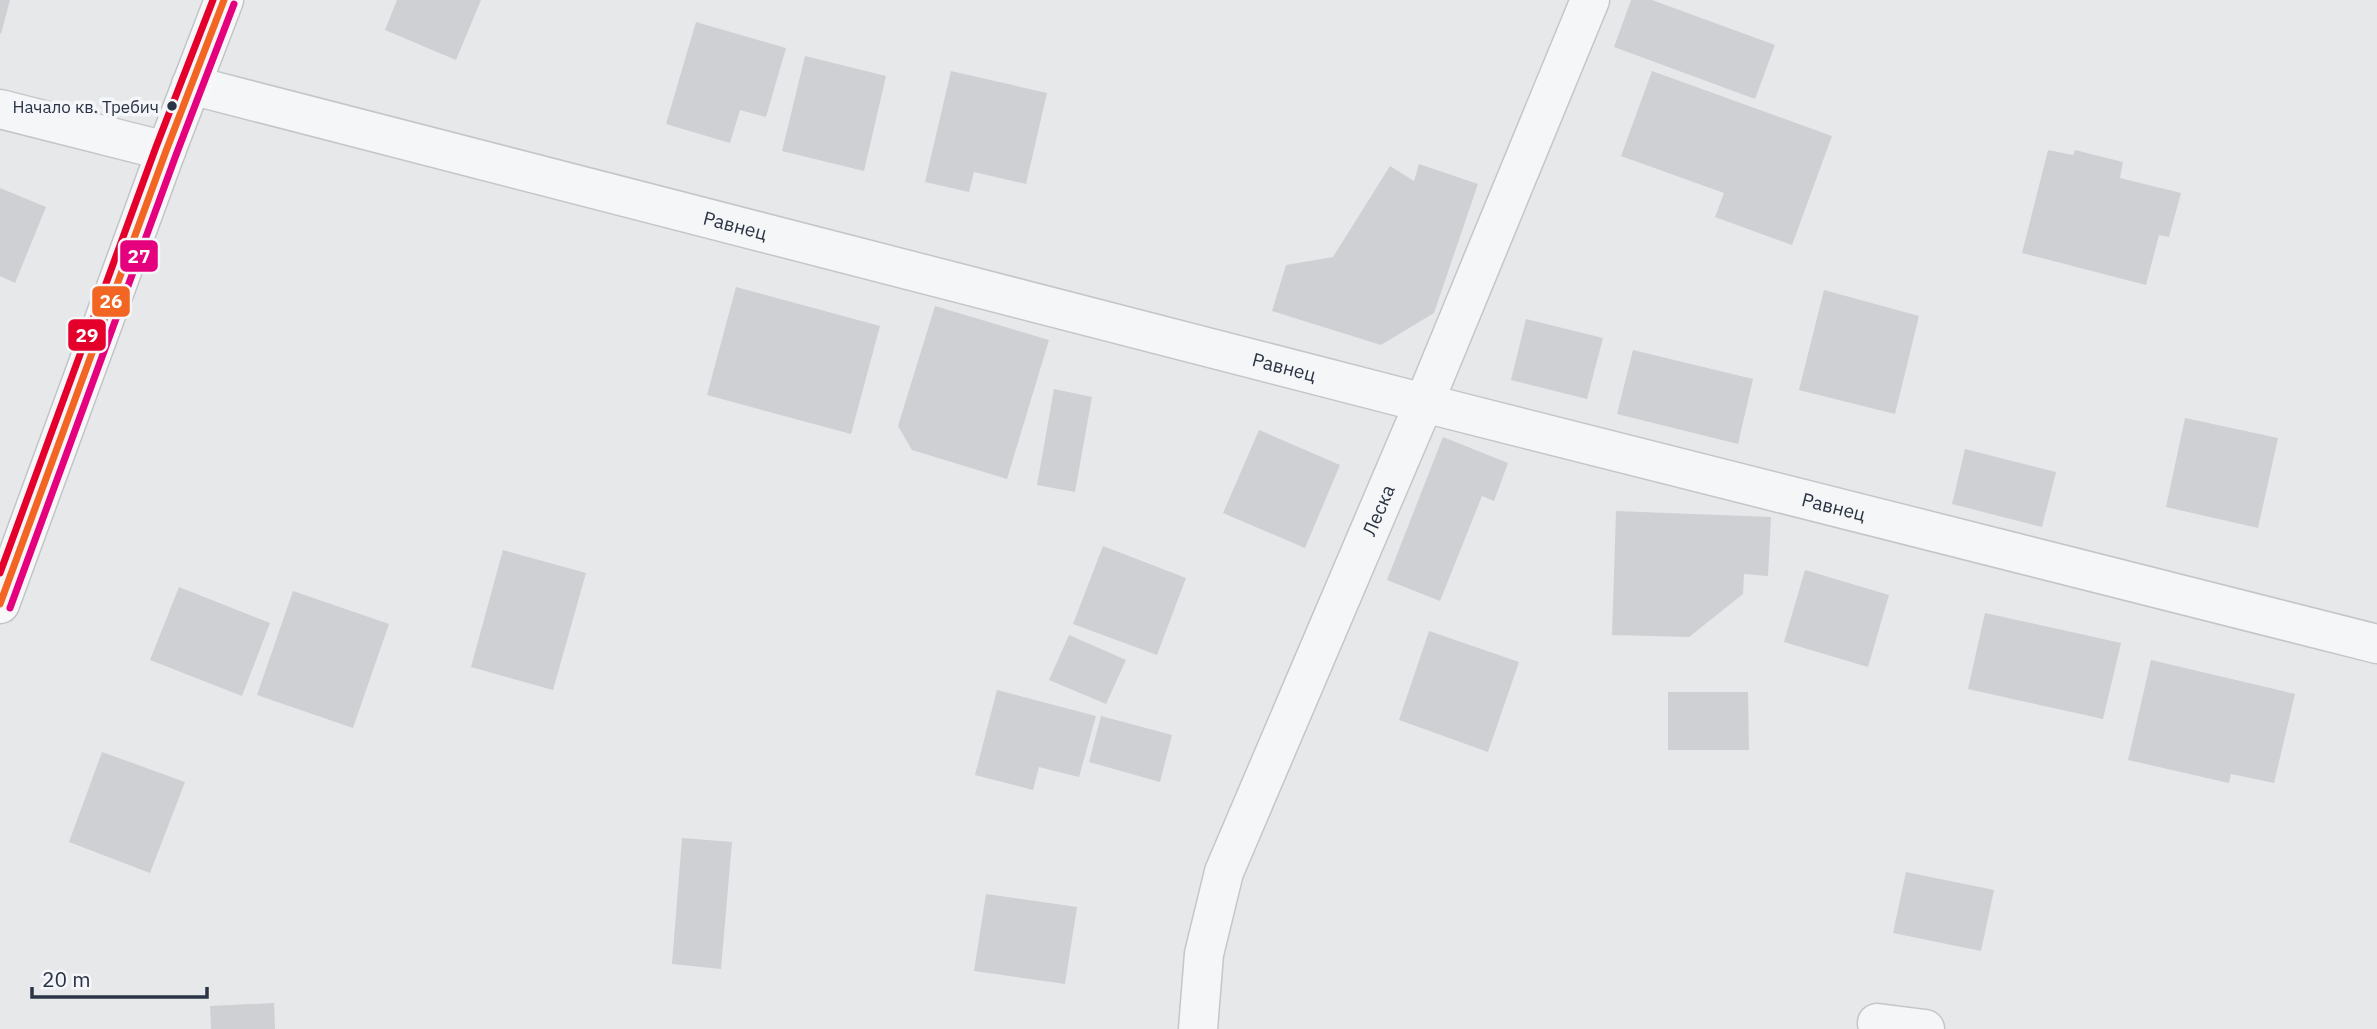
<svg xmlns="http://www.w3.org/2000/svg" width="2377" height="1029" font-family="'IBM Plex Sans',sans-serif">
	<rect width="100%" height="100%" fill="#e6e8ea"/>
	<path fill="#ced0d3" d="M 0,0 L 10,0 L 1,34 L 0,33 Z
		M 397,0 L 481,0 L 456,60 L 385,30 Z
		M 1631,0 L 1652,0 L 1775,45 L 1755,99 L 1614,47 Z
		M 696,22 L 786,48 L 766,117 L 740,110 L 730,143 L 666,124 Z
		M 805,56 L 886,76 L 864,171 L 782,151 Z
		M 951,71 L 1047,93 L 1026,184 L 974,172 L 969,192 L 925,182 Z
		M 1652,71 L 1832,136 L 1792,245 L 1715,217 L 1724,193 L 1621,156 Z
		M 2048,150 L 2073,155 L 2075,150 L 2123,162 L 2120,178 L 2181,193 L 2169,237 L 2159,235 L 2146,285 L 2022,253 Z
		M 1419,164 L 1478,184 L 1434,313 L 1381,345 L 1272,311 L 1286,265 L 1333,257 L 1390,166 L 1414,181 Z
		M 0,188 L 46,207 L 15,283 L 0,276 Z
		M 736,287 L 880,326 L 851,434 L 707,395 Z
		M 1824,290 L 1919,316 L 1895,414 L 1799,390 Z
		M 935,306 L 1049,340 L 1007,479 L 912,450 L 898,426 Z
		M 1526,319 L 1603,338 L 1587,399 L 1511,380 Z
		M 1633,350 L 1753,379 L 1738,444 L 1617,414 Z
		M 1054,389 L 1092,397 L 1075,492 L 1037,485 Z
		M 2185,418 L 2278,438 L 2258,528 L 2166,507 Z
		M 1259,430 L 1340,465 L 1305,548 L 1223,513 Z
		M 1443,437 L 1508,463 L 1494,501 L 1482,496 L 1440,601 L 1387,580 Z
		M 1965,449 L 2056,472 L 2042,527 L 1952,504 Z
		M 1616,511 L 1771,517 L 1768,576 L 1744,574 L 1743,594 L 1689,637 L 1612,635 Z
		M 1103,546 L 1186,578 L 1157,655 L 1073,624 Z
		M 503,550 L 586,573 L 553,690 L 471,667 Z
		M 1805,570 L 1889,595 L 1868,667 L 1784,642 Z
		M 179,587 L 270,623 L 242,696 L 150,660 Z
		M 293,591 L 389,624 L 353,728 L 257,695 Z
		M 1985,613 L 2121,643 L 2103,719 L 1968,689 Z
		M 1429,631 L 1519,662 L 1488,752 L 1399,720 Z
		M 1069,635 L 1126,660 L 1106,704 L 1049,680 Z
		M 2151,660 L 2295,694 L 2274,783 L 2231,774 L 2229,783 L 2128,760 Z
		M 997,690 L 1096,716 L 1079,777 L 1039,767 L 1033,790 L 975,775 Z
		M 1668,692 L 1748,692 L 1749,750 L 1668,750 Z
		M 1101,716 L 1172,735 L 1160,782 L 1089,762 Z
		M 102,752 L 185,782 L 150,873 L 69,842 Z
		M 682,838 L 732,842 L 721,969 L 672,964 Z
		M 1906,872 L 1994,890 L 1981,951 L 1893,933 Z
		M 986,894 L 1077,907 L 1065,984 L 974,971 Z
		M 274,1003 L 275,1029 L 211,1029 L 210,1006 Z"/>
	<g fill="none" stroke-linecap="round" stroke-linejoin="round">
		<defs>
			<g id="minor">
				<path id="s1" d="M 191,85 L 1424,403 L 2377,644"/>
				<path d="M 0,109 L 166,151"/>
				<path d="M 1877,1023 L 1925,1029"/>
				<path id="s2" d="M 1198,1029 L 1204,954 L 1224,872 L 1424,403 L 1590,0"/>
			</g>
			<path id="primary" d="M 0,604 L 166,151 L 224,0"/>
		</defs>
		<use href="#minor" stroke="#c4c6c8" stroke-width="41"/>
		<use href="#primary" stroke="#c2c5c8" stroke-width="41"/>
		<use href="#minor" stroke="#f5f6f7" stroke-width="38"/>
		<use href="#primary" stroke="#f8f8f8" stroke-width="38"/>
		<defs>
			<path id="bus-1" d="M 0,604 L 166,151 L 224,0"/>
			<path id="bus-2" d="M 10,608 L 176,155 L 234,4"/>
			<path id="bus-3" d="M 0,573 L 156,147 L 213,0"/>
		</defs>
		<use href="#bus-1" stroke="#f4f6f9" stroke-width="12"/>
		<use href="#bus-2" stroke="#f4f6f9" stroke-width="12"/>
		<use href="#bus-3" stroke="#f4f6f9" stroke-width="12"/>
		<use href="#bus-1" stroke="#f26522" stroke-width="7"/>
		<use href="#bus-2" stroke="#e5007d" stroke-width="7"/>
		<use href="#bus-3" stroke="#e4002b" stroke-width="7"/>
	</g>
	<circle fill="#2b3445" stroke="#f4f6f9" stroke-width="2.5" cx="172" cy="106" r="6"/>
	<g text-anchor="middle" stroke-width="7" stroke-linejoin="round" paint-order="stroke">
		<g font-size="17" fill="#2b3445" stroke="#f4f6f9" text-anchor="end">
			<text x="159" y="113">Начало кв. Требич</text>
		</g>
		<g font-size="19" fill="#2b3445" stroke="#f4f6f9">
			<text dy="7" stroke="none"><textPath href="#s1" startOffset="562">Равнец</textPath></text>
			<text dy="7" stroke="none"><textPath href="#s1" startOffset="1129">Равнец</textPath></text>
			<text dy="7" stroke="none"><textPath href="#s1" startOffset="1696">Равнец</textPath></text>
			<text dy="7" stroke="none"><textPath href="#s2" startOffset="553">Леска</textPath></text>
		</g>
	</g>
	<g stroke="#f4f6f9" stroke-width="2.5">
		<rect x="119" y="239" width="40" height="34" rx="7" fill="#e5007d"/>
		<rect x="91" y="285" width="40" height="33" rx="7" fill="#f26522"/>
		<rect x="67" y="318" width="40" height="34" rx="7" fill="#e4002b"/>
	</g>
	<g font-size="19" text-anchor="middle" font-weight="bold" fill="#fff">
		<text x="139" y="263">27</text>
		<text x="111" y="308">26</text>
		<text x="87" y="342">29</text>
	</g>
	<path d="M32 987v10h175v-10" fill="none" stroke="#2b3445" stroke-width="3.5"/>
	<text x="42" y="987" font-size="21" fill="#2b3445" stroke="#f4f6f9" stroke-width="5" paint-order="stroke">20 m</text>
</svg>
